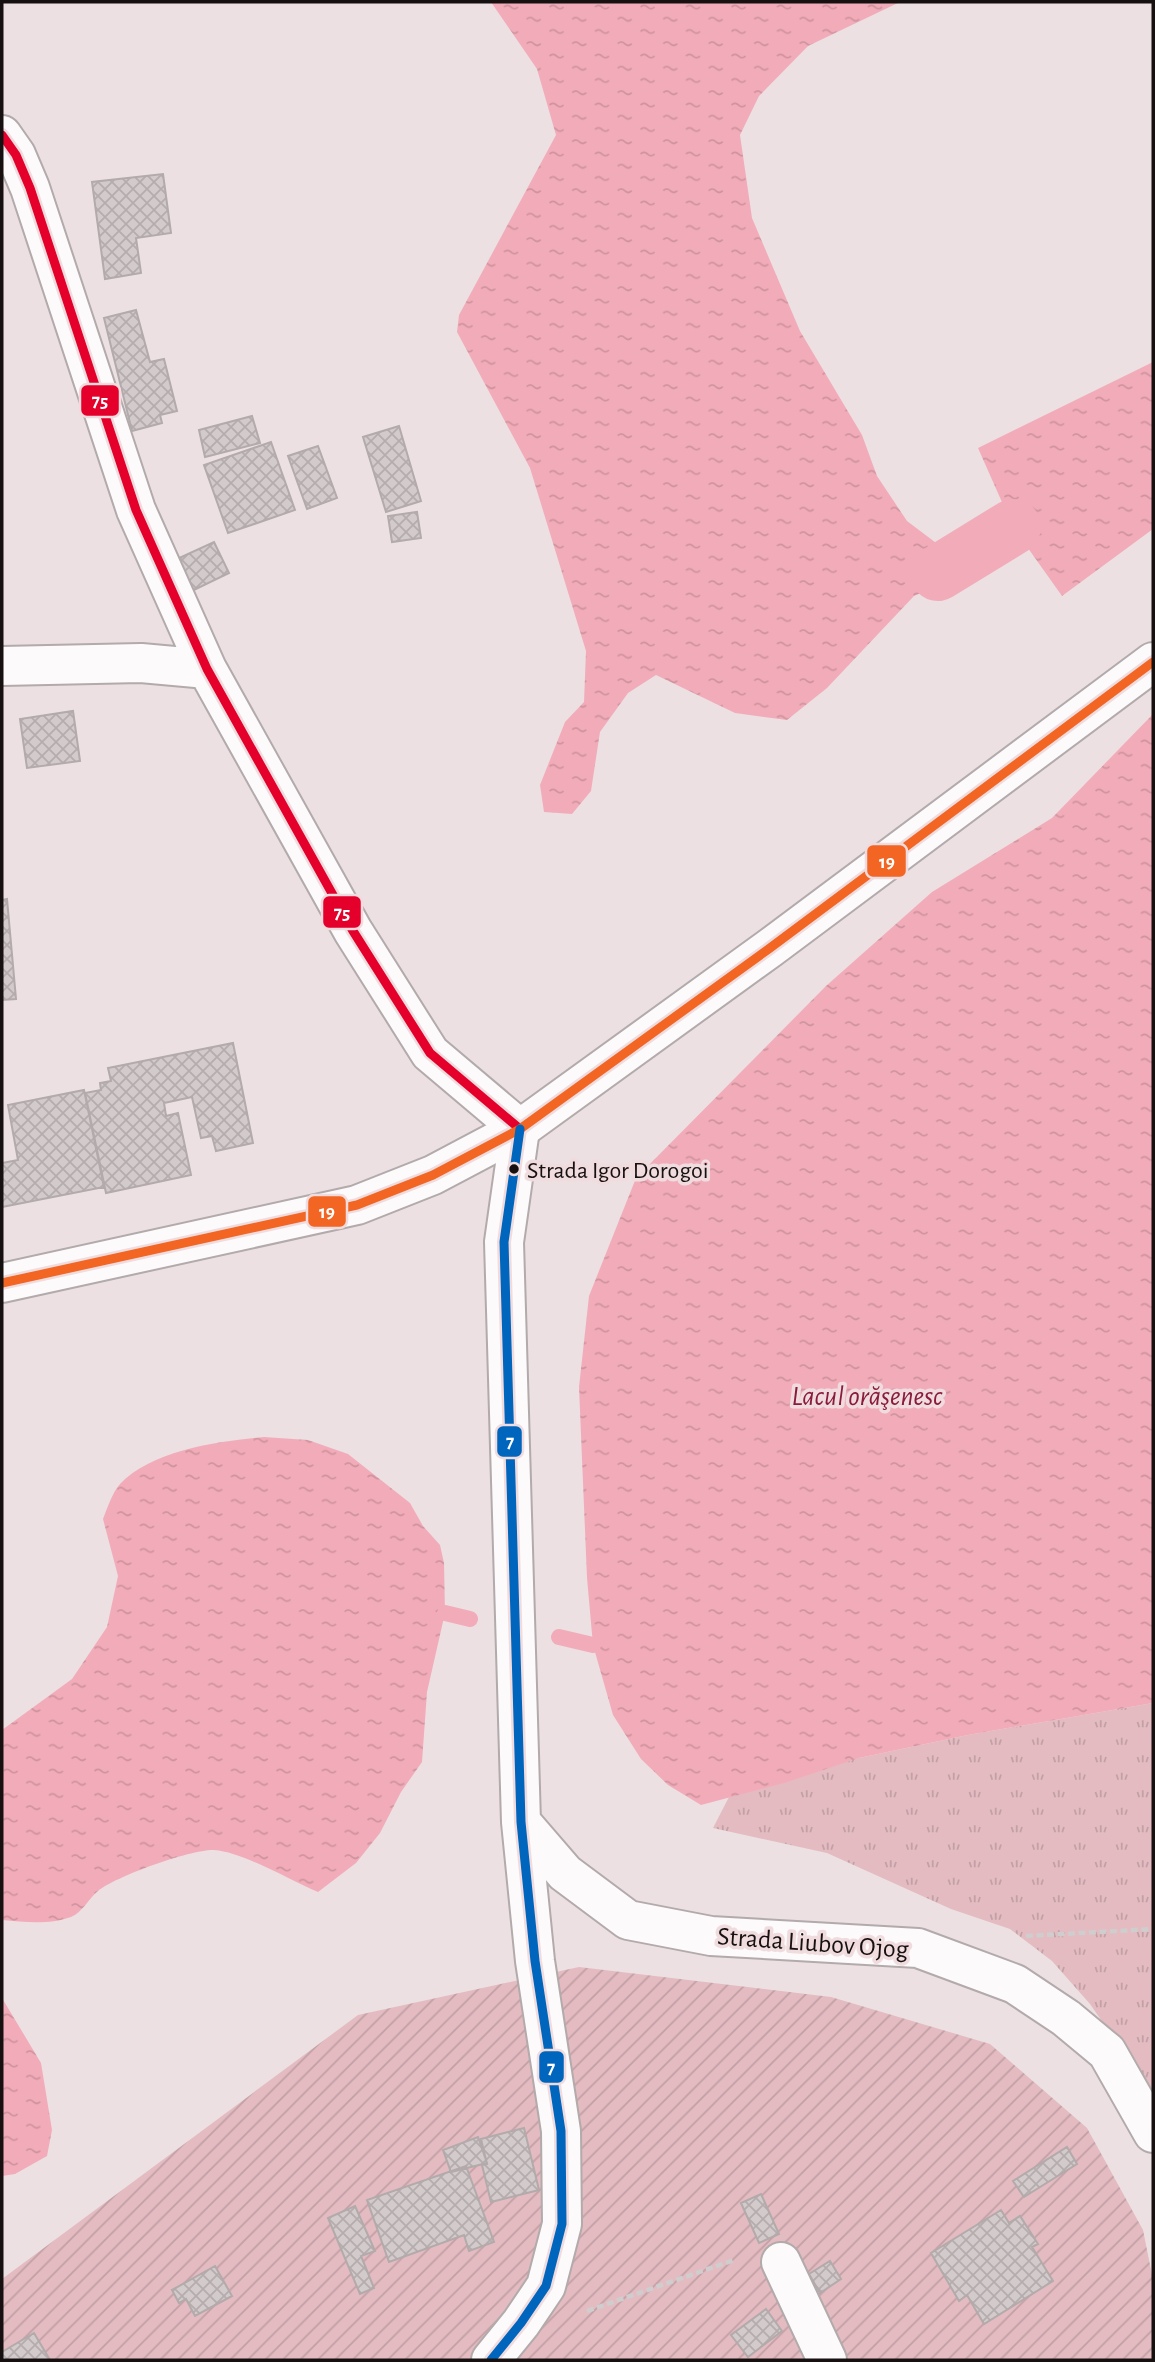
<svg xmlns="http://www.w3.org/2000/svg" width="1155" height="2362" font-family="'Alegreya Sans',sans-serif">
	<defs>
		<pattern id="grass-tufts" width="24" height="20" patternUnits="userSpaceOnUse" patternTransform="scale(1.75)"><rect width="24" height="20" fill="#e3bbc1"/><path d="M3 7l-1-3M5 7V3M7 7l1-3M15 17l-1-3M17 17v-4M19 17l1-3" fill="none" stroke="#c2a0a5"/></pattern>
		<pattern id="garden-furrows" width="10" height="10" patternUnits="userSpaceOnUse" patternTransform="scale(1.75)"><rect width="10" height="10" fill="#e3bbc1"/><path d="M-1 1l2-2M0 10L10 0M9 11l2-2" fill="none" stroke="#c2a0a5"/></pattern>
		<pattern id="water-ripples" width="26" height="14" patternUnits="userSpaceOnUse" patternTransform="scale(1.75)"><rect width="26" height="14" fill="#f2acb9"/><path d="M2 4q2-2 4 0t4 0M15 11q2-2 4 0t4 0" fill="none" stroke="#cf939e"/></pattern>
		<pattern id="building-cross-hatch" width="8" height="8" patternUnits="userSpaceOnUse" patternTransform="scale(1.75)"><rect width="8" height="8" fill="#d3cacb"/><path d="M0 0l8 8M0 8l8-8" fill="none" stroke="#b4acad"/></pattern>
	</defs>
	<rect width="100%" height="100%" fill="#ece0e2"/>
	<path fill="url(#grass-tufts)" d="M 1153,1703 L 1153,2094 L 1090,2004 L 1052,1961 L 1010,1929 L 951,1909 L 827,1853 L 713,1828 L 729,1797 L 859,1758 L 968,1735 Z"/>
	<path fill="url(#garden-furrows)" d="M 579,1967 L 831,1997 L 990,2044 L 1087,2128 L 1143,2230 L 1153,2280 L 1153,2360 L 2,2360 L 2,2279 L 358,2015 Z"/>
	<path fill="url(#water-ripples)" d="M 491,2 L 900,2 L 808,46 L 759,96 L 740,135 L 752,218 L 800,331 L 862,435 L 877,476 L 907,521 L 964,564 L 957,577 L 914,596 L 827,688 L 787,720 L 735,713 L 656,675 L 628,693 L 600,732 L 591,791 L 572,814 L 544,812 L 540,785 L 565,722 L 584,702 L 586,651 L 530,468 L 457,332 L 459,315 L 556,135 L 537,69 Z
		M 1153,362 L 1153,529 L 1062,596 L 1013,527 L 978,448 Z
		M 1153,714 L 1153,1703 L 968,1735 L 859,1758 L 784,1783 L 701,1805 L 668,1785 L 641,1759 L 613,1715 L 593,1645 L 587,1578 L 579,1387 L 589,1296 L 636,1178 L 826,986 L 932,892 L 1052,818 Z
		M 264,1437 L 308,1440 L 348,1454 L 410,1503 L 423,1526 L 440,1545 L 444,1563 L 445,1613 L 427,1692 L 422,1762 L 401,1792 L 380,1833 L 356,1863 L 318,1892 C 289,1880 243,1852 214,1850 C 192,1849 116,1876 98,1891 C 89,1898 82,1913 71,1917 C 49,1925 24,1922 2,1920 L 2,1730 L 72,1679 L 107,1627 L 118,1576 L 103,1519 C 107,1509 112,1493 120,1484 C 152,1450 220,1441 264,1437 Z
		M 2,1998 L 41,2063 L 52,2130 L 47,2156 L 15,2174 L 2,2176 Z"/>
	<g fill="none" stroke-linecap="round" stroke-linejoin="round">
		<path stroke="#f2acb9" stroke-width="16" d="M 445,1613 L 470,1619
			M 559,1637 L 593,1645"/>
		<path stroke="#f2acb9" stroke-width="56" d="M 938,573 L 1013,527"/>
	</g>
	<path fill="url(#building-cross-hatch)" stroke="#b2aaab" stroke-width="2" d="M 163,174 L 171,233 L 136,238 L 141,273 L 105,279 L 92,182 Z
		M 136,310 L 150,362 L 164,359 L 177,411 L 160,415 L 162,423 L 132,431 L 104,318 Z
		M 252,416 L 260,443 L 205,457 L 199,430 Z
		M 399,426 L 421,501 L 386,512 L 363,437 Z
		M 271,442 L 295,510 L 228,533 L 204,465 Z
		M 318,446 L 337,498 L 307,509 L 288,456 Z
		M 417,512 L 421,538 L 392,542 L 388,516 Z
		M 214,542 L 229,573 L 192,591 L 177,559 Z
		M 73,711 L 80,761 L 27,768 L 20,719 Z
		M 7,899 L 16,999 L 2,1000 L 2,900 Z
		M 233,1043 L 253,1143 L 216,1151 L 212,1136 L 201,1138 L 192,1097 L 164,1103 L 166,1116 L 178,1113 L 191,1175 L 106,1193 L 85,1093 L 101,1090 L 100,1083 L 111,1081 L 108,1068 Z
		M 84,1090 L 104,1187 L 2,1207 L 2,1163 L 18,1160 L 8,1105 Z
		M 524,2128 L 539,2190 L 491,2202 L 482,2165 L 487,2164 L 481,2139 Z
		M 478,2137 L 487,2163 L 451,2172 L 443,2150 Z
		M 1067,2147 L 1077,2164 L 1024,2197 L 1013,2181 Z
		M 466,2166 L 494,2242 L 469,2251 L 464,2235 L 389,2262 L 367,2200 Z
		M 761,2194 L 779,2234 L 759,2243 L 741,2203 Z
		M 355,2206 L 375,2251 L 361,2256 L 374,2288 L 360,2294 L 328,2218 Z
		M 1001,2210 L 1009,2223 L 1020,2216 L 1038,2244 L 1032,2247 L 1053,2281 L 984,2324 L 967,2295 L 959,2301 L 931,2253 Z
		M 830,2261 L 841,2279 L 820,2293 L 809,2274 Z
		M 215,2266 L 232,2296 L 195,2316 L 186,2299 L 179,2303 L 172,2290 Z
		M 766,2309 L 782,2331 L 748,2357 L 731,2335 Z
		M 34,2333 L 50,2360 L 2,2360 L 2,2352 Z"/>
	<g fill="none" stroke-linecap="round" stroke-linejoin="round">
		<defs>
			<path id="minor" d="M 2,135 L 16,155 L 30,188 L 136,510 L 207,669 L 353,931 L 430,1053 L 520,1129 L 504,1242 L 521,1822 L 535,1961 L 561,2131 L 562,2224 L 546,2286 L 521,2323 L 491,2360
				M 2,666 L 141,663 L 207,669
				M 521,1822 L 565,1873 L 628,1920 L 711,1936 L 918,1948 L 1015,1984 L 1066,2018 L 1107,2052 L 1153,2133
				M 781,2262 L 827,2360"/>
			<path id="tertiary" d="M 2,1283 L 357,1205 L 433,1175 L 520,1129 L 770,948 L 1153,662"/>
		</defs>
		<use href="#minor" stroke="#b2aaab" stroke-width="42"/>
		<use href="#tertiary" stroke="#b2aaab" stroke-width="42"/>
		<path stroke="#d0cdce" stroke-width="4.5" stroke-dasharray="7 3.5" stroke-linecap="butt" d="M 1026,1936 L 1153,1929
			M 587,2311 L 734,2260"/>
		<use href="#minor" stroke="#fcfafb" stroke-width="38"/>
		<use href="#tertiary" stroke="#fcfafb" stroke-width="38"/>
		<defs>
			<path id="bus-1" d="M 2,135 L 16,155 L 30,188 L 136,510 L 207,669 L 353,931 L 430,1053 L 520,1129"/>
			<path id="bus-2" d="M 2,1283 L 357,1205 L 433,1175 L 520,1129 L 770,948 L 1153,662"/>
			<path id="bus-3" d="M 491,2360 L 521,2323 L 546,2286 L 562,2224 L 561,2131 L 535,1961 L 521,1822 L 504,1242 L 520,1129"/>
		</defs>
		<use href="#bus-1" stroke="#f0dcde" stroke-width="14"/>
		<use href="#bus-2" stroke="#f0dcde" stroke-width="14"/>
		<use href="#bus-3" stroke="#f0dcde" stroke-width="14"/>
		<use href="#bus-1" stroke="#e4002b" stroke-width="9"/>
		<use href="#bus-2" stroke="#f26522" stroke-width="9"/>
		<use href="#bus-3" stroke="#0065bd" stroke-width="9"/>
	</g>
	<circle fill="#171011" stroke="#f0dcde" stroke-width="2.5" cx="514" cy="1169" r="6"/>
	<g text-anchor="middle" stroke-width="7" stroke-linejoin="round" paint-order="stroke">
		<g font-size="24" fill="#171011" stroke="#f0dcde" text-anchor="start">
			<text x="527" y="1178">Strada Igor Dorogoi</text>
		</g>
		<g font-size="26" fill="#171011" stroke="#f0dcde">
			<text transform="translate(813 1942) rotate(4)" y="9">Strada Liubov Ojog</text>
		</g>
		<g font-size="28" font-style="italic" fill="#891b3c" stroke="#f0dcde">
			<text x="867" y="1405">Lacul orăşenesc</text>
		</g>
	</g>
	<g stroke="#f0dcde" stroke-width="2.5">
		<rect x="80" y="384" width="40" height="33" rx="7" fill="#e4002b"/>
		<rect x="866" y="844" width="41" height="34" rx="7" fill="#f26522"/>
		<rect x="322" y="895" width="40" height="34" rx="7" fill="#e4002b"/>
		<rect x="307" y="1195" width="40" height="33" rx="7" fill="#f26522"/>
		<rect x="496" y="1425" width="27" height="33" rx="7" fill="#0065bd"/>
		<rect x="538" y="2050" width="27" height="34" rx="7" fill="#0065bd"/>
	</g>
	<g font-size="19" text-anchor="middle" font-weight="bold" fill="#fff">
		<text x="100" y="407">75</text>
		<text x="887" y="868">19</text>
		<text x="342" y="919">75</text>
		<text x="327" y="1218">19</text>
		<text x="510" y="1448">7</text>
		<text x="551" y="2074">7</text>
	</g>
	<rect width="1155" height="2362" fill="none" stroke="#171011" stroke-width="7"/>
</svg>
